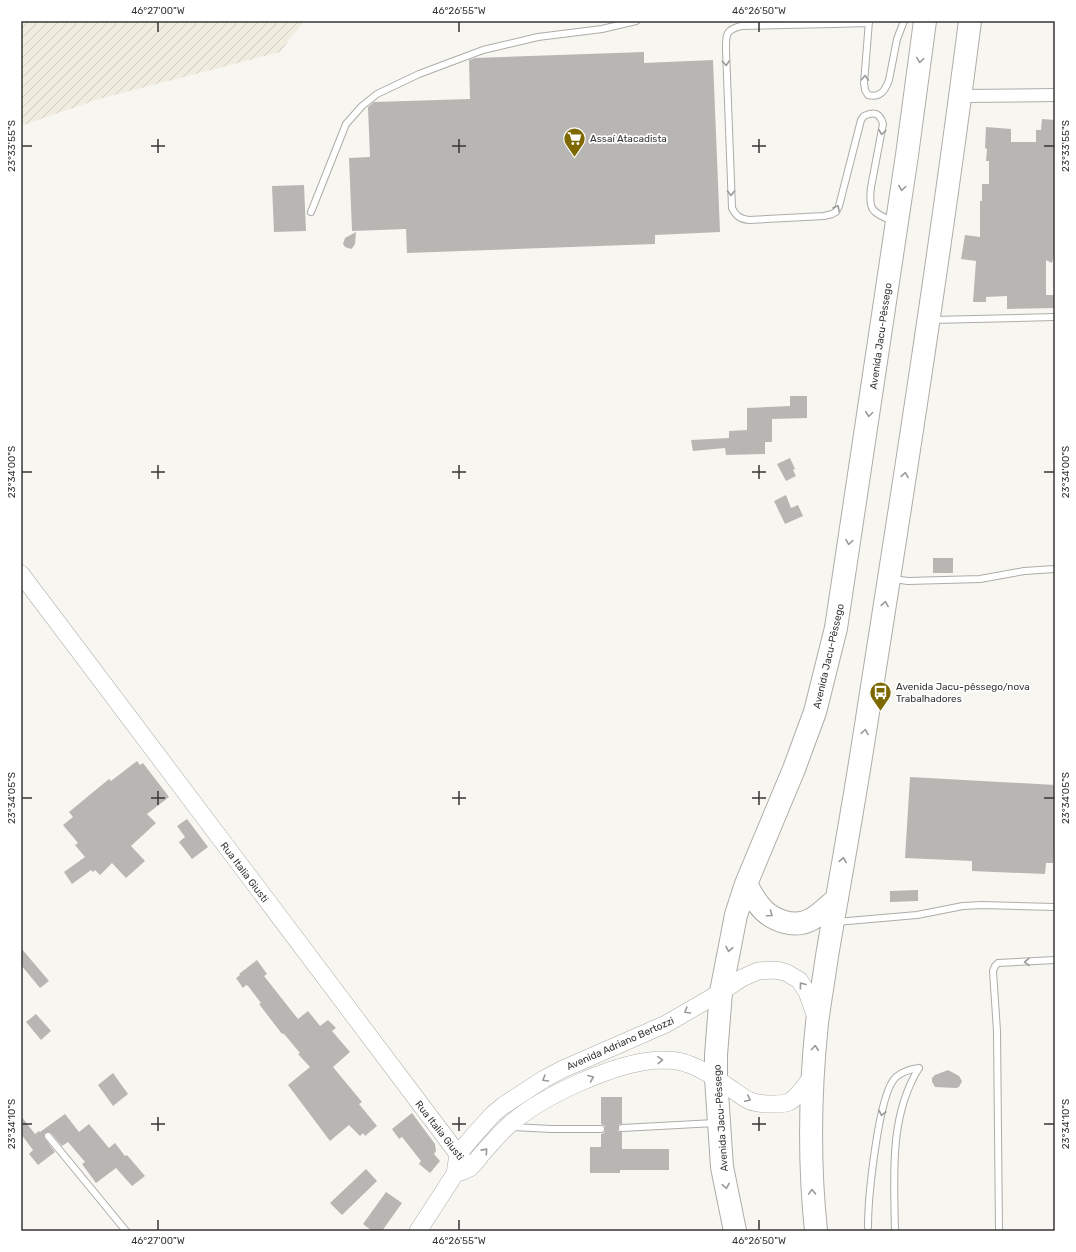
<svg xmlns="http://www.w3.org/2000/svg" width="1076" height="1252" font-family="Rubik,sans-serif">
	<defs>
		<pattern id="industrial-furrows" width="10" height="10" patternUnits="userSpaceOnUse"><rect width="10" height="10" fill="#f0ede0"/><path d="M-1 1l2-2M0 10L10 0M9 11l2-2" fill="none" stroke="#ceccc1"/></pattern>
	</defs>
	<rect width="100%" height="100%" fill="#f8f6f1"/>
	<path fill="url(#industrial-furrows)" d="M 21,21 L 304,21 L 280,52 L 99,99 L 21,126 Z"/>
	<path fill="#b8b6b2" d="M 644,52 L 644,63 L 713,60 L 720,232 L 655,235 L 655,244 L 407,253 L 406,229 L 352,231 L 349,158 L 370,157 L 368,107 L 374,102 L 470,99 L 469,60 L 475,58 Z
		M 1042,119 L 1055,120 L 1054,255 L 1052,263 L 1046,260 L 1046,295 L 1055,295 L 1055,308 L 1007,309 L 1007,296 L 986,297 L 986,302 L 973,302 L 976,261 L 961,259 L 965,235 L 980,237 L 980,201 L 982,201 L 982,184 L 989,184 L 989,161 L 986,161 L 987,149 L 985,148 L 986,127 L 1011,129 L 1011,142 L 1036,142 L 1036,130 L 1041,130 Z
		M 304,185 L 306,231 L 274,232 L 272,186 Z
		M 356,232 L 355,244 L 353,247 L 351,249 L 345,247 L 343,244 L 345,238 Z
		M 790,396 L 807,396 L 807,418 L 772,419 L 772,442 L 765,442 L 765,454 L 726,455 L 725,448 L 693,451 L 691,440 L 729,438 L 729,431 L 747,430 L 747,408 L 790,406 Z
		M 790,458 L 795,469 L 793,470 L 796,476 L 786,481 L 777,464 Z
		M 786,495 L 791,508 L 798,505 L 803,516 L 785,524 L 774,501 Z
		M 933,558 L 953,558 L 953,573 L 933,573 Z
		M 137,761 L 140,765 L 143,763 L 169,797 L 147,814 L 156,823 L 131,846 L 145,861 L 126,878 L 112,863 L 100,875 L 95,870 L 93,872 L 91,870 L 72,884 L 64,872 L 85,857 L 75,845 L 78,843 L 63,825 L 73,817 L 69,812 L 109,779 L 111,781 Z
		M 910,777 L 1055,785 L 1055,833 L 1053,863 L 1046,863 L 1045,874 L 972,871 L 972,861 L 905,858 Z
		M 187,819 L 208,847 L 192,859 L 179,842 L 185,837 L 177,826 Z
		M 918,890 L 918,901 L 890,902 L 890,891 Z
		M 21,948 L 49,981 L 40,988 L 21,965 Z
		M 257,960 L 267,974 L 264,976 L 298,1019 L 308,1011 L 320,1026 L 328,1020 L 336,1028 L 332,1031 L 350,1052 L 333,1067 L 362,1102 L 359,1104 L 377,1126 L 365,1136 L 363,1133 L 360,1136 L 349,1125 L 330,1141 L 288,1085 L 310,1067 L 298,1054 L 300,1053 L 285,1035 L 282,1033 L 282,1034 L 259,1004 L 261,1003 L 248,986 L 246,985 L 243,988 L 236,978 L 240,975 L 239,974 Z
		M 36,1014 L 51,1031 L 41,1040 L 26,1022 Z
		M 948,1070 L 959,1076 L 962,1081 L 959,1087 L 956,1088 L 935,1087 L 932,1082 L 932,1078 L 935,1075 Z
		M 113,1073 L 128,1094 L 113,1106 L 98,1085 Z
		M 601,1097 L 622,1097 L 622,1124 L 619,1124 L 618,1128 L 618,1131 L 622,1132 L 622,1149 L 669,1149 L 669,1170 L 620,1170 L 620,1173 L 590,1173 L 590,1147 L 601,1147 L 601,1134 L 604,1133 L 605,1129 L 605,1126 L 601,1124 Z
		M 412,1113 L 435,1144 L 436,1151 L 434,1154 L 440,1161 L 430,1173 L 419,1164 L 421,1161 L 402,1137 L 399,1139 L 392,1129 Z
		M 65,1114 L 79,1132 L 89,1124 L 109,1148 L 115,1143 L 125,1156 L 127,1155 L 145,1176 L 132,1186 L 116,1168 L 96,1183 L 82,1164 L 85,1162 L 68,1142 L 62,1146 L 51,1133 L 48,1132 L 44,1134 L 44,1137 L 55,1152 L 38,1165 L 29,1154 L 33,1150 L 21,1134 L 21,1116 L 35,1134 L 39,1131 L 40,1132 Z
		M 366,1169 L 377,1181 L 342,1215 L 330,1203 Z
		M 386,1192 L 402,1203 L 382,1231 L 372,1231 L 363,1224 Z"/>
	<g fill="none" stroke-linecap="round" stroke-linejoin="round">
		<defs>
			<path id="lane" d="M 833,21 L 834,24 L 741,26 C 725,30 726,35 726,50 L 732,208 C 736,216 740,219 749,220 L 824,216 L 832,214 L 836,212 L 839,206 L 861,120 L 864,116 C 874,111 880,113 883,124 L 871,187 C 868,212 873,212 894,222
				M 869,21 L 864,83 L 865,90 L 868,95 C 880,98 885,91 889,80 L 897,39 L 904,21
				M 834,24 L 869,23
				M 311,212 L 346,124 L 362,106 L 377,94 L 419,74 L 483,50 L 538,37 L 602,29 L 636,21
				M 931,320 L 1055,317
				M 893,579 L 908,581 L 980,579 L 1024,571 L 1055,569
				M 836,922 L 917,915 L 963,906 L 982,905 L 1055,907
				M 513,1127 L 551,1129 L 601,1129
				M 622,1128 L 715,1123
				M 48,1136 L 126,1231
				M 868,1227 C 868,1200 878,1093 896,1077 C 902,1072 911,1069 919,1068
				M 895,1231 C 894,1176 889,1116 919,1068
				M 999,1231 L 997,1031 L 993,971 L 995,966 L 998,963 L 1055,960"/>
			<path id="street" d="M 960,96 L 1055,95"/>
			<path id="secondary" d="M 21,574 L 458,1154 L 470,1168
				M 461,1172 C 463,1171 467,1170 469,1168 C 474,1165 478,1159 481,1155 C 490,1145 498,1135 508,1126 C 541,1096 614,1063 658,1060 C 669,1060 678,1060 688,1064 C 703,1069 717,1079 730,1088 C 736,1092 743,1098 750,1101 C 758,1104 766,1104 774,1104 C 779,1104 784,1104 789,1102 C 799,1096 806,1085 813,1075
				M 418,1231 L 455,1174 L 458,1154 L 474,1135 L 493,1114 L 504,1105 L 544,1079 L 563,1069 L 666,1024 L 721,992 L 742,978 L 758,971 L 773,970 L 781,971 L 787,973 L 799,980 L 807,992 L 817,1020"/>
			<path id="highway" d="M 746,884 C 750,891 754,899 759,905 C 771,921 795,929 812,919 C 821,914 829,905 837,899
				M 735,1231 L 722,1167 L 716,1078 L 716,1055 L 721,992 L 736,915 L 746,884 L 794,769 L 815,712 L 836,628 L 907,155 L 925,21
				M 816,1231 C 809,1164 810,1090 817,1023 C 820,1000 824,978 827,956 C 839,885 852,815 863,744 C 901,503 939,263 970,21"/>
		</defs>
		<use href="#lane" stroke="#adaca7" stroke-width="8"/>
		<use href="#street" stroke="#adaca7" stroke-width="14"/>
		<use href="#secondary" stroke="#adaca7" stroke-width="18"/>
		<use href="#highway" stroke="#adaca7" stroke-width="24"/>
		<use href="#lane" stroke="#fff" stroke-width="6"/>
		<use href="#street" stroke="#fff" stroke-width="12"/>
		<use href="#secondary" stroke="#fff" stroke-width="17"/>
		<use href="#highway" stroke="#fff" stroke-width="22"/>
	</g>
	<defs><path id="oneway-chevron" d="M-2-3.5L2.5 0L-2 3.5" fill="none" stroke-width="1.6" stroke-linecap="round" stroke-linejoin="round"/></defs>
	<g stroke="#9b9a9a">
		<use href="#oneway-chevron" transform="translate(920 60) rotate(98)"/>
		<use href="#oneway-chevron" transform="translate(726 63) rotate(87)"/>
		<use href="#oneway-chevron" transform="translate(865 78) rotate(-87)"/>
		<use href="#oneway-chevron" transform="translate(882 132) rotate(98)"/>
		<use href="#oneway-chevron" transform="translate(902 188) rotate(98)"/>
		<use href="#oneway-chevron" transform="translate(731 193) rotate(90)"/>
		<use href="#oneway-chevron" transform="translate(837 208) rotate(-61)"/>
		<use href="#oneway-chevron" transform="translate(869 414) rotate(98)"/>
		<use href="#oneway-chevron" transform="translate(905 475) rotate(-81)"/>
		<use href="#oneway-chevron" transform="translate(849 542) rotate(99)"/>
		<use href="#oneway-chevron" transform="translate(885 604) rotate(-81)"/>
		<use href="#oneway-chevron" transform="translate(865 732) rotate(-81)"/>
		<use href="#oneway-chevron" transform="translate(843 860) rotate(-80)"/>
		<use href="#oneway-chevron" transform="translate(770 914) rotate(35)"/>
		<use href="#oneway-chevron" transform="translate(729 949) rotate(101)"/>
		<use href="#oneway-chevron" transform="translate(1027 962) rotate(177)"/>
		<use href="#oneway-chevron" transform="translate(802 985) rotate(-126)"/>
		<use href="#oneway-chevron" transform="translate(687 1011) rotate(149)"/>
		<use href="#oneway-chevron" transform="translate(815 1048) rotate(-86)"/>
		<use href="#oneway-chevron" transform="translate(660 1060) rotate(-3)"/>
		<use href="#oneway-chevron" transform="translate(591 1078) rotate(-22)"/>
		<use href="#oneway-chevron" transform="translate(545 1079) rotate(150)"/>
		<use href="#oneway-chevron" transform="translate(748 1099) rotate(25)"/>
		<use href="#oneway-chevron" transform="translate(882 1113) rotate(102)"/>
		<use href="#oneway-chevron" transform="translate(485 1151) rotate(-48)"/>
		<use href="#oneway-chevron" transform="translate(726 1186) rotate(80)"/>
		<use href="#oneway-chevron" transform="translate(812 1192) rotate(-92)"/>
	</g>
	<path fill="none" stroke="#373635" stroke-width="1.5" d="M 158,22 L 158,32M 459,22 L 459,32M 759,22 L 759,32M 158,139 L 158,153M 459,139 L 459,153M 759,139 L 759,153M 22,146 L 32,146M 151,146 L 165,146M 452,146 L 466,146M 752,146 L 766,146M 1044,146 L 1054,146M 158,465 L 158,479M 459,465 L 459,479M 759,465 L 759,479M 22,472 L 32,472M 151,472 L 165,472M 452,472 L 466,472M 752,472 L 766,472M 1044,472 L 1054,472M 158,791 L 158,805M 459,791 L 459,805M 759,791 L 759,805M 22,798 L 32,798M 151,798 L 165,798M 452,798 L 466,798M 752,798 L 766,798M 1044,798 L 1054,798M 158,1117 L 158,1131M 459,1117 L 459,1131M 759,1117 L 759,1131M 22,1124 L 32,1124M 151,1124 L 165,1124M 452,1124 L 466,1124M 752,1124 L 766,1124M 1044,1124 L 1054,1124M 158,1220 L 158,1230M 459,1220 L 459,1230M 759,1220 L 759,1230"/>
	<defs>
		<symbol id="supermarket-pin" viewBox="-11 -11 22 30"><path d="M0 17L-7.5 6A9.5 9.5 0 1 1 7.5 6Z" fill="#7d6900" stroke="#fff"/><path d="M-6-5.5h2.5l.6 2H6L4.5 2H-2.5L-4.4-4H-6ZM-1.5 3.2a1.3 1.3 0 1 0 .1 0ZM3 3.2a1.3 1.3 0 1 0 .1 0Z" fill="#fff"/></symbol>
		<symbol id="bus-pin" viewBox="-11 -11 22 30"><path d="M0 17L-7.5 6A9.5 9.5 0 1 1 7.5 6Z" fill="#7d6900" stroke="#fff"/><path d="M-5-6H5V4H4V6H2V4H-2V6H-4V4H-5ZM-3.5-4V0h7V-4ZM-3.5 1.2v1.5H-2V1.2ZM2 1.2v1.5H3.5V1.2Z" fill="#fff"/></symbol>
	</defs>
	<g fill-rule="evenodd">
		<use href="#supermarket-pin" x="562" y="126" width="25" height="34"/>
		<use href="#bus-pin" x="868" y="680" width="25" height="34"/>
	</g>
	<g text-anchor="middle" stroke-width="3.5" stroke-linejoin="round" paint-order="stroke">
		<g font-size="10" fill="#373635" stroke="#fff" text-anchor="start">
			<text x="590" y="142">Assaí Atacadista</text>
			<text x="896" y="690">Avenida Jacu-pêssego/nova<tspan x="896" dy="12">Trabalhadores</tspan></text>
		</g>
		<g font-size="10" fill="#373635" stroke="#fff">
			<text transform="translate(880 336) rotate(-82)" y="4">Avenida Jacu-Pêssego</text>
			<text transform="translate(828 656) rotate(-77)" y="4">Avenida Jacu-Pêssego</text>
			<text transform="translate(245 872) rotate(53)" y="4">Rua Italia Giusti</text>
			<text transform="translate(620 1043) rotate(-24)" y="4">Avenida Adriano Bertozzi</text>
			<text transform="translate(720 1118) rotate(-94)" y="4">Avenida Jacu-Pêssego</text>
			<text transform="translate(440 1130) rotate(52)" y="4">Rua Italia Giusti</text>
		</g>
	</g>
	<rect width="1076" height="1252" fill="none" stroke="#ffffff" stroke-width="44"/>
	<rect x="22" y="22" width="1032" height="1208" fill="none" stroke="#373635" stroke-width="1.5"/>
	<g font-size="10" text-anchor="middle" fill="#373635">
		<text x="158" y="14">46°27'00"W</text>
		<text x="459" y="14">46°26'55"W</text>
		<text x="759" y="14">46°26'50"W</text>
		<text transform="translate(11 146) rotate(-90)" y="4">23°33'55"S</text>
		<text transform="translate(1065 146) rotate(-90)" y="4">23°33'55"S</text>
		<text transform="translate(11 472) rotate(-90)" y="4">23°34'00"S</text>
		<text transform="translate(1065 472) rotate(-90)" y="4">23°34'00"S</text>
		<text transform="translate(11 798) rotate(-90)" y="4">23°34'05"S</text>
		<text transform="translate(1065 798) rotate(-90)" y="4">23°34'05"S</text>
		<text transform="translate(11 1124) rotate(-90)" y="4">23°34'10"S</text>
		<text transform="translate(1065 1124) rotate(-90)" y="4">23°34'10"S</text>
		<text x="158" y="1244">46°27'00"W</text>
		<text x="459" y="1244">46°26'55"W</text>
		<text x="759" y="1244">46°26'50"W</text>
	</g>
</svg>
